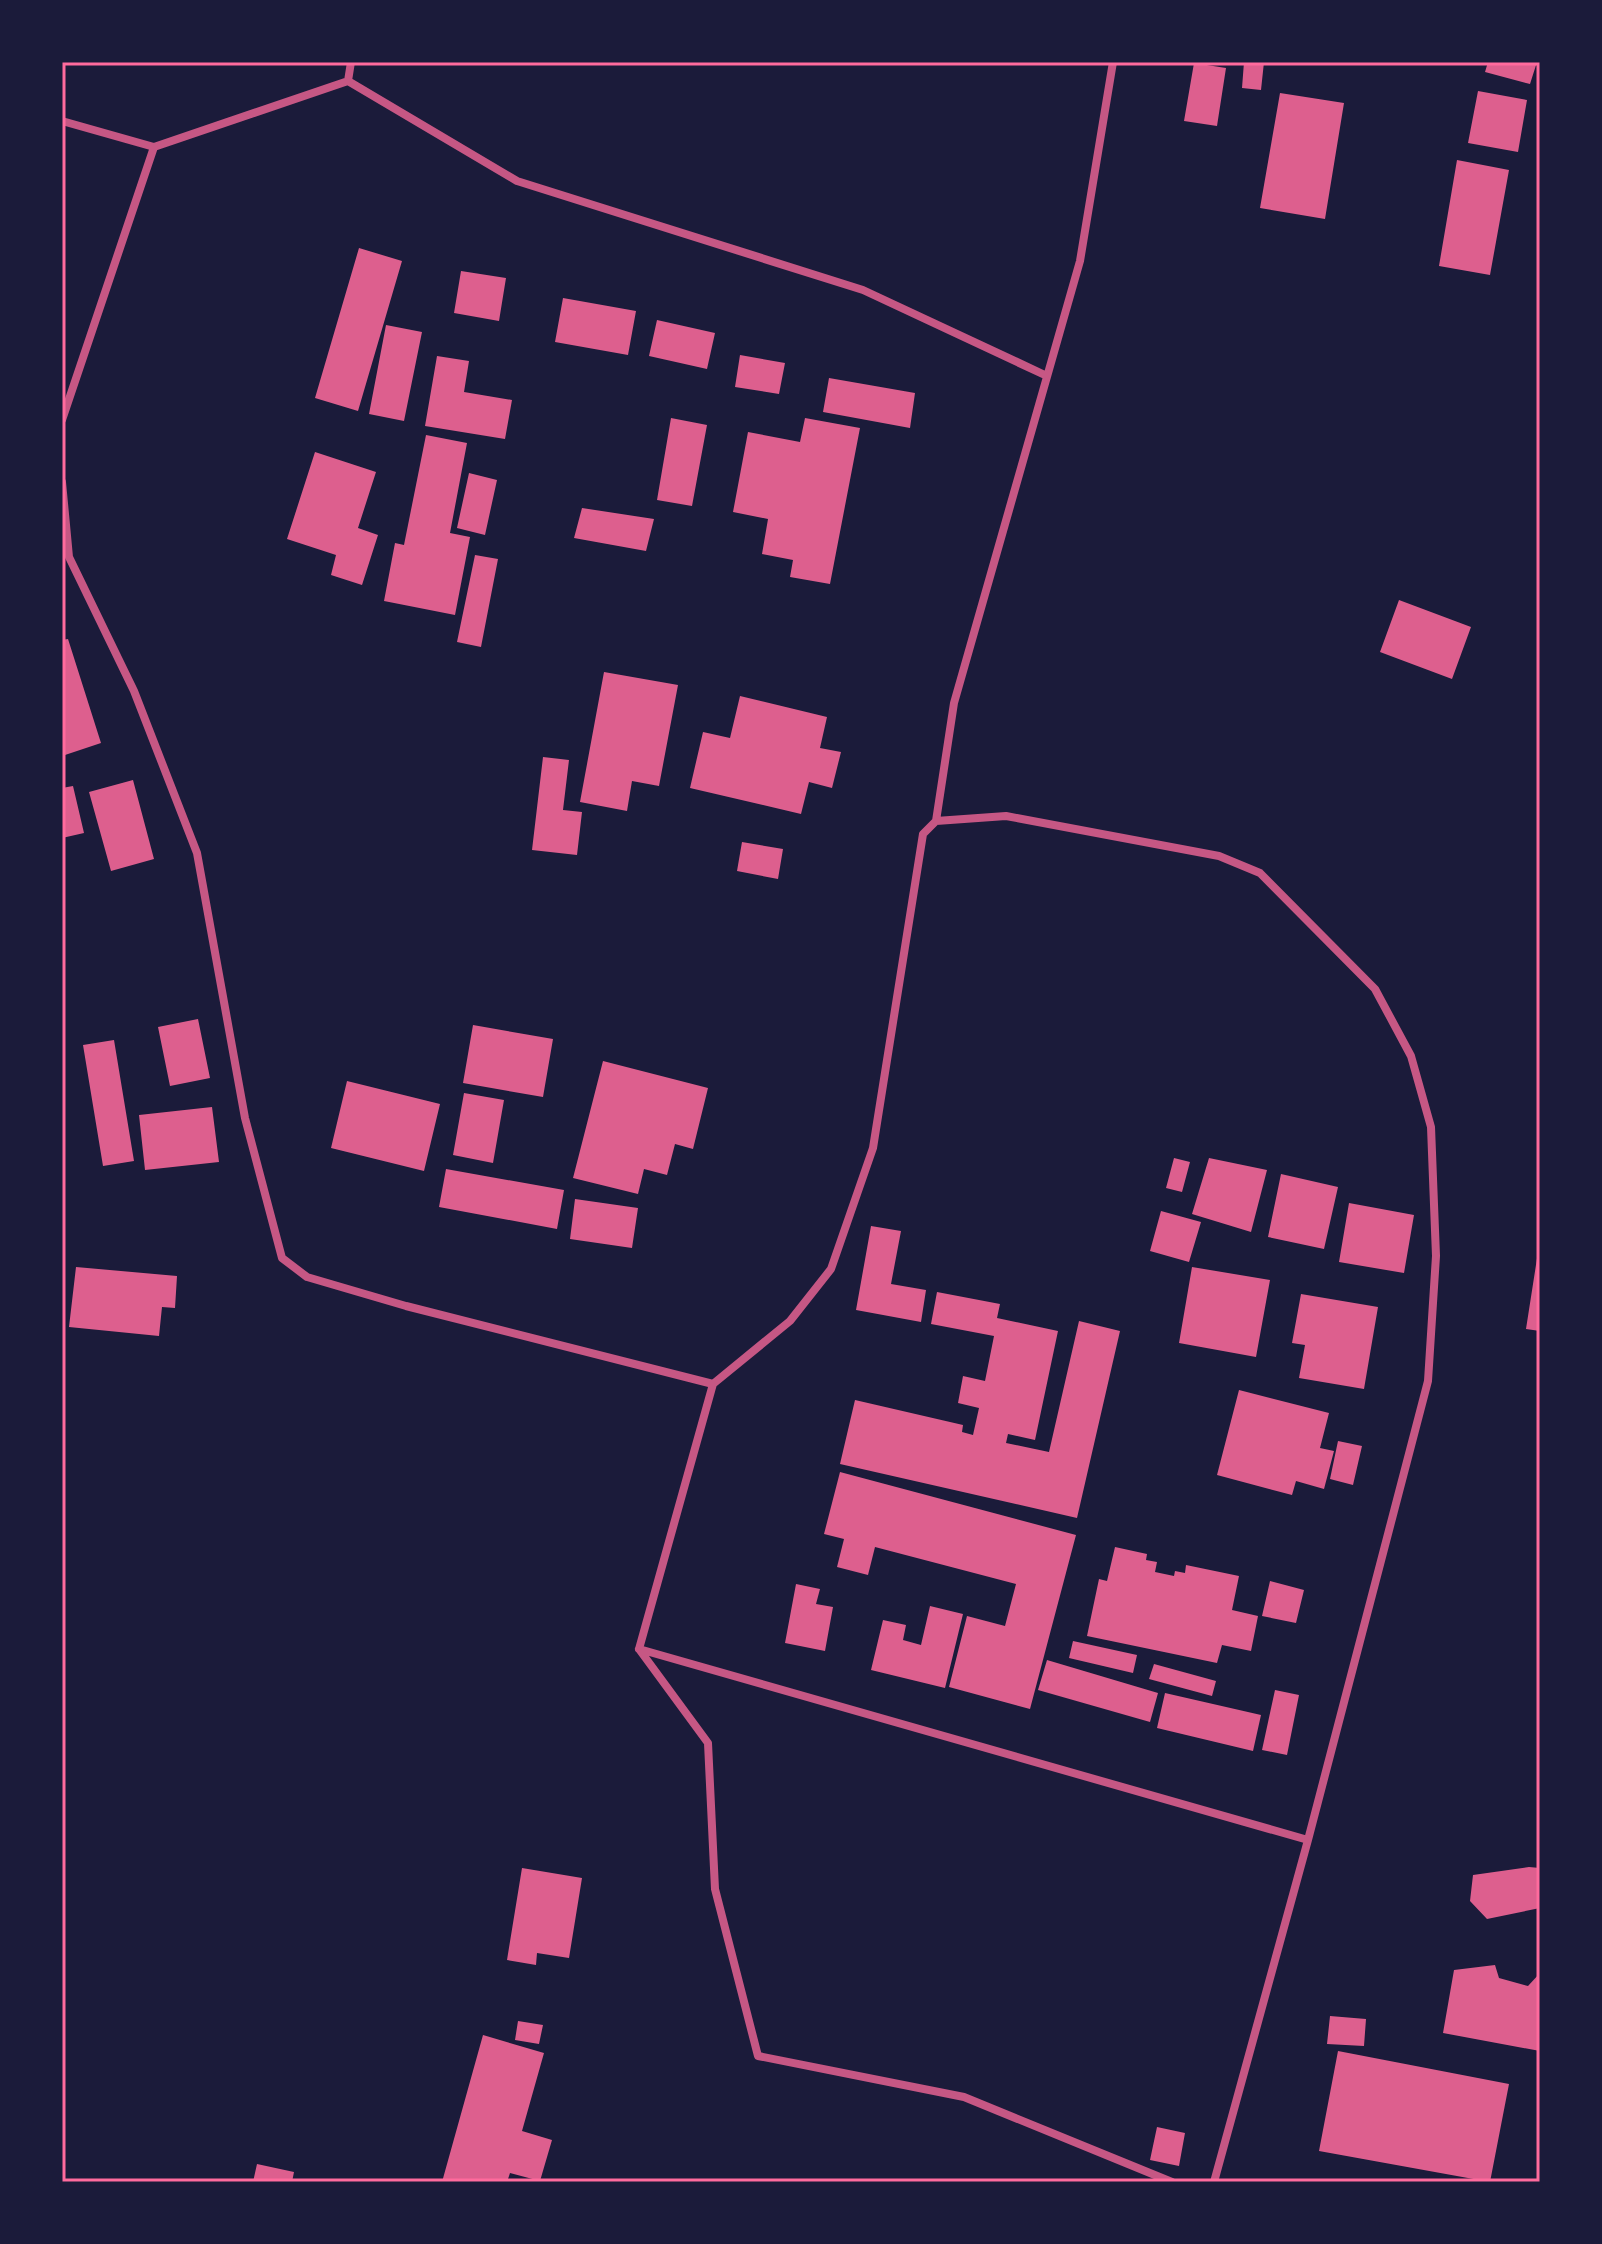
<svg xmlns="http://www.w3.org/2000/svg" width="1602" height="2244" font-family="'IBM Plex Sans',sans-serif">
	<rect width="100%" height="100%" fill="#1b1b3a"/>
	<path fill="#dd5f8e" d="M 1244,62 L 1264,62 L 1261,90 L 1242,88 Z
		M 1488,62 L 1537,62 L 1530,84 L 1485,72 Z
		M 1194,63 L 1226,68 L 1217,126 L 1184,121 Z
		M 1478,91 L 1527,100 L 1518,152 L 1468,143 Z
		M 1280,93 L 1344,103 L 1325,219 L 1260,208 Z
		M 1457,160 L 1509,170 L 1490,275 L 1439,266 Z
		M 359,248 L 402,261 L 358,411 L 315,398 Z
		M 461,271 L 506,278 L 499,321 L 454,313 Z
		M 563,298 L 636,311 L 628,355 L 555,342 Z
		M 657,320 L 715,333 L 707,369 L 649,356 Z
		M 386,325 L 422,332 L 404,421 L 369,414 Z
		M 740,355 L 785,363 L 779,394 L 735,387 Z
		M 437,356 L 469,361 L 464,392 L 512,400 L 505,439 L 425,426 Z
		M 829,378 L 915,393 L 910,428 L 823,412 Z
		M 671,418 L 707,425 L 692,506 L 657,500 Z
		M 805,418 L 860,428 L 830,584 L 790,577 L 793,560 L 762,554 L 768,519 L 733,512 L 748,432 L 800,442 Z
		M 426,435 L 467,443 L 450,533 L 470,537 L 455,615 L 384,601 L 395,543 L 404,545 Z
		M 315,452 L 376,472 L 358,528 L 378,535 L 362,585 L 331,575 L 336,555 L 287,539 Z
		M 469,473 L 497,480 L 485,535 L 457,528 Z
		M 582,508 L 654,519 L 646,551 L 574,538 Z
		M 475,555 L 498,559 L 481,647 L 457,642 Z
		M 1399,600 L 1471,627 L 1452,679 L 1380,652 Z
		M 68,639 L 101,743 L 62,756 L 62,640 Z
		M 604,672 L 678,685 L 659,786 L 632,781 L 627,811 L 580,802 Z
		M 740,696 L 827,717 L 820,748 L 841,752 L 832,788 L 809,782 L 801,814 L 690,788 L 703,732 L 730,738 Z
		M 543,757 L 569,760 L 563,810 L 582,812 L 577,855 L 532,850 Z
		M 133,780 L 154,859 L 111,871 L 89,792 Z
		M 73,786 L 84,833 L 62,838 L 62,788 Z
		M 742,842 L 783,849 L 778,879 L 737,871 Z
		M 198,1019 L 210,1078 L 170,1086 L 158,1027 Z
		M 473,1025 L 553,1039 L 543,1097 L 463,1083 Z
		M 114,1040 L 134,1161 L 103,1166 L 83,1045 Z
		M 603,1061 L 708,1088 L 693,1149 L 675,1144 L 667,1175 L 644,1169 L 638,1194 L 573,1178 Z
		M 347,1081 L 440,1104 L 424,1171 L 331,1148 Z
		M 464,1093 L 504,1100 L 493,1163 L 453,1155 Z
		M 212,1107 L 219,1162 L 145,1170 L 139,1115 Z
		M 1174,1158 L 1190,1162 L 1182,1192 L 1166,1188 Z
		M 1209,1158 L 1267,1170 L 1251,1232 L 1192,1214 Z
		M 446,1169 L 564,1190 L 557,1229 L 439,1207 Z
		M 1281,1174 L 1338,1187 L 1324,1249 L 1268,1237 Z
		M 575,1199 L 638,1208 L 632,1248 L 570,1239 Z
		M 1349,1203 L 1414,1215 L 1404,1273 L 1339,1262 Z
		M 1161,1211 L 1201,1222 L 1189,1262 L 1150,1251 Z
		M 871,1226 L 901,1231 L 891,1284 L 926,1290 L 921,1322 L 856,1310 Z
		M 1538,1252 L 1540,1252 L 1540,1331 L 1526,1329 Z
		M 76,1267 L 177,1276 L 175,1308 L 162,1307 L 159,1336 L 69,1327 Z
		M 1192,1267 L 1270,1280 L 1256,1357 L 1179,1343 Z
		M 937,1292 L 1000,1304 L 997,1318 L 1058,1331 L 1035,1440 L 1008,1434 L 1006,1443 L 1049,1452 L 1079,1321 L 1120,1331 L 1077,1518 L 840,1464 L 855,1400 L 963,1425 L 962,1432 L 973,1435 L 979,1408 L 958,1403 L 963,1376 L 985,1381 L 994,1336 L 931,1324 Z
		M 1301,1294 L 1378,1307 L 1364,1389 L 1299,1378 L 1305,1345 L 1292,1343 Z
		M 1239,1390 L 1329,1413 L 1320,1448 L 1334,1451 L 1324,1489 L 1296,1481 L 1292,1495 L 1217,1475 Z
		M 1338,1441 L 1362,1446 L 1353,1485 L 1330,1479 Z
		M 840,1472 L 1076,1535 L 1030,1709 L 949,1687 L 967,1616 L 1005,1626 L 1016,1584 L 875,1547 L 868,1575 L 837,1567 L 844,1539 L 824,1534 Z
		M 1115,1547 L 1147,1554 L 1146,1560 L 1157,1562 L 1155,1572 L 1174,1576 L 1175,1571 L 1185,1573 L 1186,1565 L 1239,1576 L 1232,1610 L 1258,1616 L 1251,1651 L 1222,1645 L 1217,1663 L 1087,1636 L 1099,1579 L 1107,1581 Z
		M 1270,1581 L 1304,1590 L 1296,1623 L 1262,1616 Z
		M 796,1584 L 820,1589 L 816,1604 L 833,1607 L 825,1651 L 785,1643 Z
		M 930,1606 L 963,1614 L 945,1688 L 871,1670 L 883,1620 L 906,1625 L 903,1640 L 921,1645 Z
		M 1073,1641 L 1137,1655 L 1133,1673 L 1069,1658 Z
		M 1047,1660 L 1158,1693 L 1150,1722 L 1038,1690 Z
		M 1154,1664 L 1216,1681 L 1212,1696 L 1149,1679 Z
		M 1275,1690 L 1299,1695 L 1287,1755 L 1262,1750 Z
		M 1165,1693 L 1261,1715 L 1253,1751 L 1157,1728 Z
		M 1529,1867 L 1540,1868 L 1540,1908 L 1487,1919 L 1470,1901 L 1473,1875 Z
		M 522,1868 L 582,1878 L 569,1958 L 537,1953 L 536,1965 L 507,1960 Z
		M 1495,1965 L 1499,1978 L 1528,1986 L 1540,1973 L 1540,2051 L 1443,2033 L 1454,1970 Z
		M 1330,2016 L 1366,2019 L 1364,2046 L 1327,2044 Z
		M 518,2021 L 543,2025 L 539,2044 L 515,2040 Z
		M 483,2035 L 544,2053 L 522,2131 L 552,2140 L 540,2181 L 510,2173 L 507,2182 L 442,2182 Z
		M 1338,2051 L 1509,2084 L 1490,2182 L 1319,2151 Z
		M 1157,2127 L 1185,2133 L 1179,2166 L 1150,2160 Z
		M 257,2164 L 294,2172 L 292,2182 L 253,2182 Z"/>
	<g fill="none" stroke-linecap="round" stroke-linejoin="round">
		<path stroke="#c65784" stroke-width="8" d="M 348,81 L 351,62
			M 62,121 L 154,147 L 62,420
			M 154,147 L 348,81 L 517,181 L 863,290 L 1047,376
			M 62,482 L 69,557 L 134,691 L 197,853 L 245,1118 L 282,1258 L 307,1277 L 406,1306 L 713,1384 L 639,1649 L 1308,1840 L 1214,2182
			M 936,821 L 954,703 L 1080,261 L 1113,62
			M 713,1384 L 790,1321 L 831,1269 L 873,1148 L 923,834 L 936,821 L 1006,816 L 1219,856 L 1260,873 L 1375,989 L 1411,1056 L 1431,1127 L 1436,1256 L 1428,1381 L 1308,1840
			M 639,1649 L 708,1743 L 715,1889 L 758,2056 L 964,2097 L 1172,2182"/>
	</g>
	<rect width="1602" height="2244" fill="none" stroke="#1b1b3a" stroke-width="128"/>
	<rect x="64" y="64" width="1474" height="2116" fill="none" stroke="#ff6b9d" stroke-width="3"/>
</svg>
